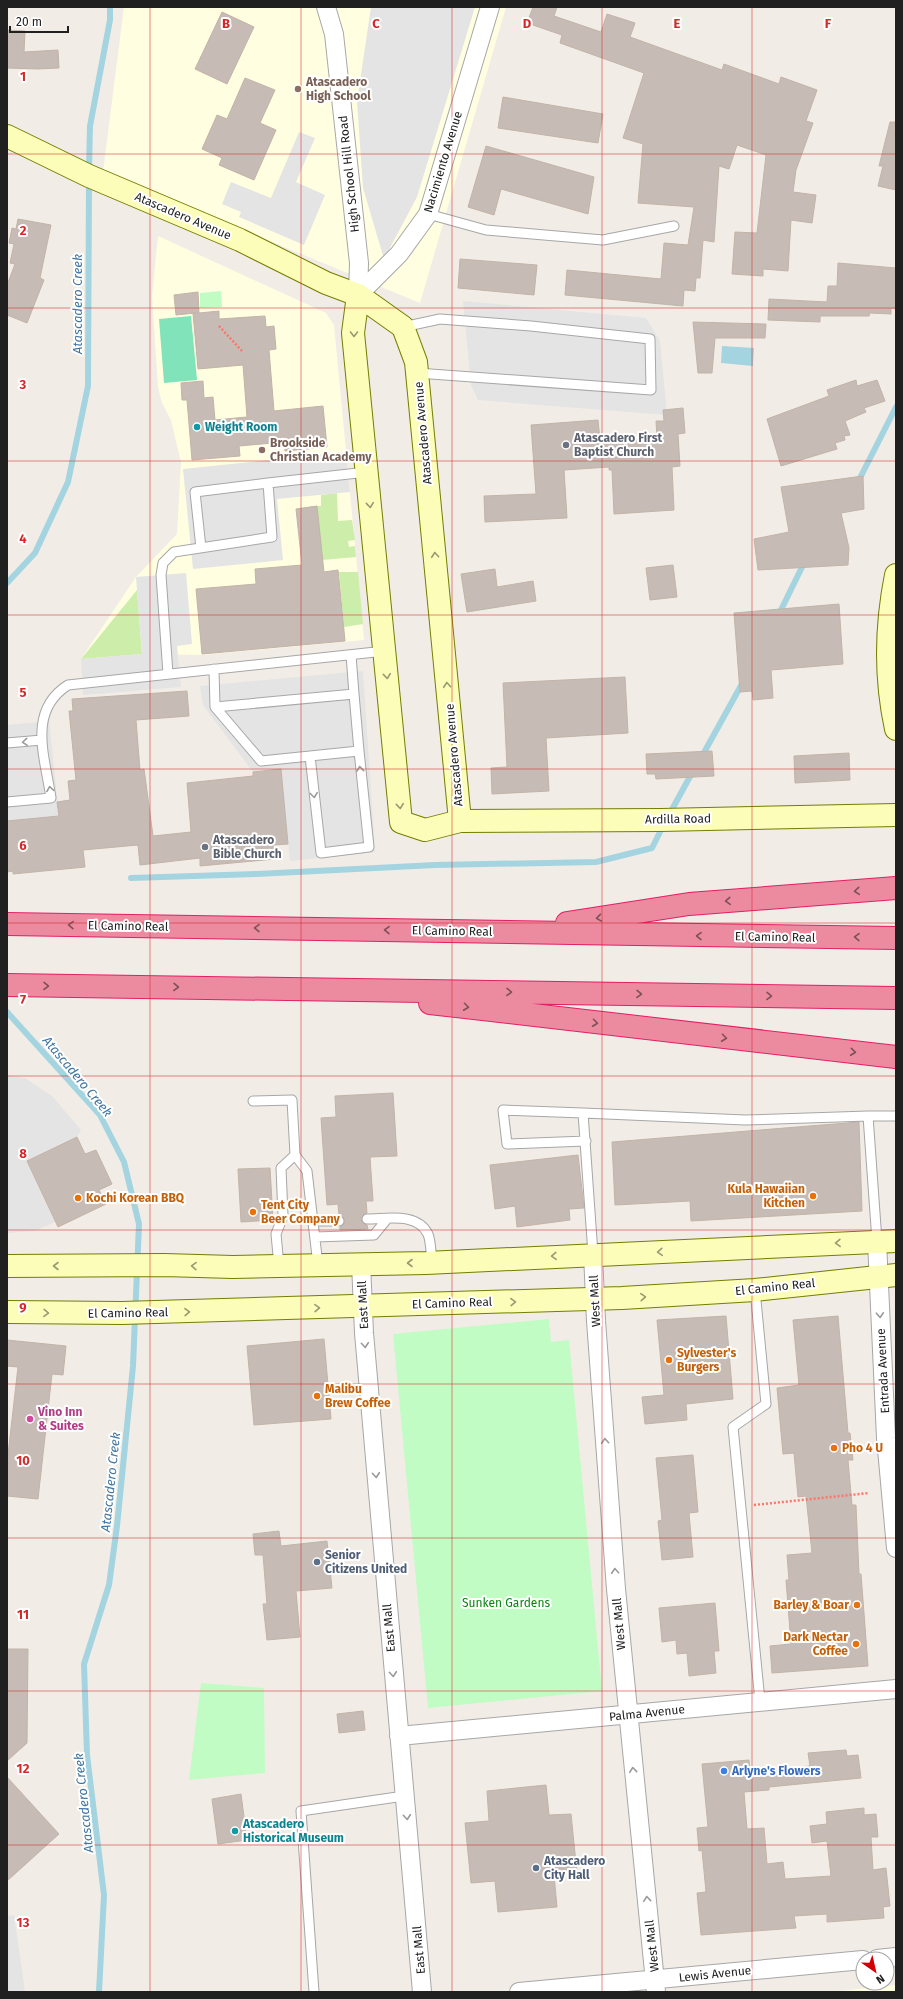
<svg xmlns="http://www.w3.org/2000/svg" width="903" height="1999" font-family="'Fira Sans',sans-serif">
	<rect width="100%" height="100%" fill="#f1ede6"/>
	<path fill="#fffee1" d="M 124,7 L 506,7 L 420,303 L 103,172 Z
		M 158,236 L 326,313 L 334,325 L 364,640 L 202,655 L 142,654 L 81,659 L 136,577 L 177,534 L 181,462 L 171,420 L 162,403 L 158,387 L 152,296 Z
		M 896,1985 L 896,1992 L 830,1992 Z"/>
	<path fill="#cdedaa" d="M 337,493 L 338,521 L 352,520 L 355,540 L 348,541 L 349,547 L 355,546 L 356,557 L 322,560 L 317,506 L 321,506 L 321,495 Z
		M 339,572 L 358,572 L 363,624 L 344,627 Z
		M 137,590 L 142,654 L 81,659 Z"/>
	<path fill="#c1fcc5" d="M 221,291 L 222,307 L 200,308 L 200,293 Z
		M 549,1319 L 551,1342 L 569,1340 L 602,1691 L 428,1708 L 393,1334 Z
		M 201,1683 L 264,1688 L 265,1773 L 189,1780 Z"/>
	<path fill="#80e3ba" d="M 191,316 L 197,380 L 164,383 L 159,319 Z"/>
	<path fill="#e4e4e4" d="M 371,7 L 475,7 L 417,197 L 384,259 L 363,188 L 357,101 Z
		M 299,132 L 315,138 L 296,182 L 325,195 L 304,245 L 239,217 L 241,212 L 222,204 L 231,182 L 271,198 Z
		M 463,301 L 646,318 L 660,341 L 667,415 L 478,400 L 471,385 Z
		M 346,452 L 350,492 L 277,499 L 283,560 L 193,569 L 183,469 Z
		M 186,573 L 192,644 L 177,646 L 181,687 L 83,695 L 81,659 L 142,654 L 136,577 Z
		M 363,671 L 375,852 L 290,861 L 281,769 L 253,772 L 203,705 L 200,686 Z
		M 49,721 L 59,816 L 7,821 L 7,725 Z
		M 7,1075 L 25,1078 L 52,1096 L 81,1130 L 77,1137 L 27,1161 L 55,1222 L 35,1231 L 7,1233 Z
		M 14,1915 L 25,1992 L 7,1992 L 7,1916 Z"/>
	<path fill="#a4d4e0" d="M 722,346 L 754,348 L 753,366 L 721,363 Z"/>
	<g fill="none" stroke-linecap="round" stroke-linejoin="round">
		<path stroke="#a4d4e0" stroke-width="6" d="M 89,171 L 90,126 L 110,20 L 110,7
			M 858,482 L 896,407
			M 7,583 L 35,553 L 68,482 L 88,386 L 89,181
			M 778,616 L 805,561
			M 701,758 L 743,682
			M 669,815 L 693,771
			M 131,878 L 257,874 L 435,865 L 596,862 L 652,848 L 664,824
			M 7,1012 L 100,1115 L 124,1162 L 139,1224 L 133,1366 L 117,1526 L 109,1585 L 84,1664 L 87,1755 L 104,1895 L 99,1992"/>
	</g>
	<path fill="#c6bcb5" stroke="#c3b3a7" d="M 533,7 L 557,7 L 554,16 L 601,32 L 607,14 L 635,23 L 630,37 L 722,70 L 724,64 L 779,84 L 781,77 L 817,90 L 806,121 L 813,123 L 796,170 L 793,192 L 816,195 L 812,223 L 791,220 L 788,271 L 763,269 L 763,276 L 732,274 L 735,232 L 757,233 L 766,155 L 737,145 L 729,169 L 719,166 L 714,242 L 703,240 L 700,278 L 696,278 L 695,291 L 684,290 L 683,306 L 565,295 L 567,270 L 661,279 L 664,243 L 688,245 L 694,207 L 638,203 L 643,144 L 623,138 L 644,73 L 560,43 L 562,35 L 527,23 Z
		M 222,12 L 254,27 L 227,84 L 195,69 Z
		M 7,30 L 25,31 L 24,52 L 58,50 L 59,68 L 38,69 L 7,68 Z
		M 245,78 L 275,90 L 260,123 L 276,130 L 254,180 L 219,165 L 222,158 L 202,149 L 217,115 L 227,119 Z
		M 503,97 L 603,114 L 598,143 L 498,128 Z
		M 890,122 L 896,122 L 896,190 L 878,186 L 883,166 L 879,166 Z
		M 486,146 L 594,177 L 588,214 L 501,189 L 494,215 L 468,207 Z
		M 18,219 L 51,225 L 40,278 L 44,280 L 27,323 L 7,315 L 7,285 L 15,264 L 10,263 L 14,244 L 9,243 L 12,228 L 16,229 Z
		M 460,259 L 537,265 L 534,295 L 458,288 Z
		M 838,263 L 896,268 L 896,309 L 891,308 L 891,314 L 870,313 L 869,316 L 820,316 L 820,322 L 768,320 L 769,299 L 827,302 L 828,286 L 837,286 Z
		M 198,292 L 199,313 L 219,311 L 219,319 L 265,316 L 266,327 L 274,326 L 276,349 L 269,350 L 274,411 L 323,406 L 327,447 L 285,451 L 284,442 L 239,446 L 240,456 L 192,460 L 187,400 L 182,400 L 181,383 L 203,381 L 204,398 L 213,397 L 215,420 L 247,417 L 243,365 L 198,369 L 193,313 L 196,313 L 176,315 L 174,295 Z
		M 693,322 L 766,324 L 765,338 L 715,338 L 712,373 L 698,373 Z
		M 856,380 L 857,386 L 877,380 L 885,401 L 864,408 L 866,412 L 845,421 L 850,435 L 844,436 L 845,440 L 835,443 L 837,449 L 781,466 L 767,419 L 829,396 L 827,390 Z
		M 683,408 L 685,433 L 678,434 L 680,466 L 672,467 L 674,510 L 614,514 L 612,470 L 609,470 L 609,467 L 564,470 L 567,518 L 485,522 L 484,496 L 536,494 L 531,425 L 598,420 L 600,440 L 657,438 L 656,421 L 664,421 L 663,410 Z
		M 863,476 L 864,509 L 841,513 L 849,548 L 848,565 L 758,570 L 754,539 L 789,532 L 781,487 Z
		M 317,506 L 324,572 L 338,570 L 345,641 L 202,654 L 196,589 L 256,584 L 255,569 L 302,565 L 296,509 Z
		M 673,565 L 677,597 L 650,600 L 646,568 Z
		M 495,569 L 497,587 L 533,581 L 536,601 L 467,612 L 461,574 Z
		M 839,604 L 843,664 L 771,670 L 773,698 L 753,700 L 752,691 L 740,692 L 734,613 Z
		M 625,677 L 628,733 L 546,738 L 549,791 L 492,794 L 491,768 L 507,767 L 503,683 Z
		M 187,691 L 189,716 L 136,720 L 140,770 L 144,769 L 153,836 L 191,832 L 187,783 L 253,776 L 253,772 L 281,769 L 288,844 L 273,845 L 275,859 L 200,866 L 200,858 L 140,865 L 138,845 L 83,850 L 85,867 L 13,874 L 13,871 L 7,872 L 7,821 L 59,816 L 57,802 L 70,800 L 68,781 L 76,780 L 69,711 L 73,711 L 72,699 Z
		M 712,751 L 714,776 L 656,779 L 655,774 L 647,774 L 646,754 Z
		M 849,753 L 850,780 L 795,783 L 794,756 Z
		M 393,1093 L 397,1156 L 370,1157 L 373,1201 L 366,1201 L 367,1213 L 364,1214 L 361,1219 L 362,1222 L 367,1225 L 368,1229 L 340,1230 L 340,1227 L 344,1224 L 345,1221 L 342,1216 L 339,1215 L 338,1204 L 327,1205 L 321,1118 L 336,1117 L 335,1096 Z
		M 859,1122 L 862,1211 L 691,1221 L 690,1201 L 615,1205 L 612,1142 Z
		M 77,1137 L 85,1154 L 96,1150 L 112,1184 L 99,1190 L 106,1204 L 58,1227 L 27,1161 Z
		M 578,1155 L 584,1208 L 569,1209 L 570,1220 L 517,1227 L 515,1206 L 495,1209 L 490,1165 Z
		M 270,1168 L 273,1220 L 241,1222 L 238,1169 Z
		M 726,1316 L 733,1399 L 686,1404 L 687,1420 L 645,1424 L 642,1397 L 664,1395 L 657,1320 Z
		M 838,1316 L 848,1433 L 850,1433 L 853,1460 L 848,1460 L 852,1505 L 856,1505 L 859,1574 L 861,1574 L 868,1666 L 772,1673 L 770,1646 L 791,1644 L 786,1580 L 789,1580 L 787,1555 L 812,1553 L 806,1496 L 798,1497 L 794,1453 L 783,1454 L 777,1388 L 799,1385 L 793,1320 Z
		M 324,1339 L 331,1419 L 254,1425 L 247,1346 Z
		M 7,1340 L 66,1346 L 63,1375 L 52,1374 L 38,1499 L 7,1496 L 7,1463 L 18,1367 L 7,1366 Z
		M 693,1455 L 698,1512 L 689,1513 L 693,1557 L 662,1560 L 658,1521 L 662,1520 L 656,1458 Z
		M 279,1531 L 281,1546 L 327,1541 L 332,1588 L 296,1591 L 300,1637 L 267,1640 L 263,1604 L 267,1604 L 263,1555 L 255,1555 L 253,1534 Z
		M 715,1603 L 719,1651 L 714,1651 L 716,1673 L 689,1676 L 687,1653 L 677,1654 L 676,1640 L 662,1642 L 659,1608 Z
		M 7,1649 L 28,1649 L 27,1743 L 7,1761 Z
		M 363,1711 L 365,1730 L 339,1733 L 337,1714 Z
		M 846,1750 L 847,1756 L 858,1755 L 861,1778 L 769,1787 L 769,1790 L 744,1792 L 747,1829 L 764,1828 L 767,1864 L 783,1862 L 785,1879 L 831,1876 L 827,1841 L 812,1843 L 810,1826 L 827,1824 L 826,1812 L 864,1808 L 864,1815 L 876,1814 L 878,1837 L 871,1837 L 873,1870 L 886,1868 L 890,1906 L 883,1907 L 884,1918 L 827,1922 L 827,1914 L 794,1916 L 796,1928 L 701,1935 L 697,1893 L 706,1892 L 702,1850 L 699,1851 L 697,1828 L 708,1827 L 702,1764 L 749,1760 L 750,1772 L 810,1766 L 808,1753 Z
		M 7,1777 L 59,1834 L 7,1881 Z
		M 546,1785 L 549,1815 L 571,1814 L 577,1873 L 554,1875 L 557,1907 L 498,1912 L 495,1881 L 471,1883 L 465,1823 L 489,1821 L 487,1791 Z
		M 241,1794 L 247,1840 L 218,1844 L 212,1799 Z"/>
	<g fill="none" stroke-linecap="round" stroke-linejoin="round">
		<defs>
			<path id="lane" d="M 428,214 L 486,230 L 603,240 L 674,226
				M 403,327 L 440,319 L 531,326 L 650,339 L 651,390 L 417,373
				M 201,548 L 195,492 L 268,483
				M 351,655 L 354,694
				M 214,669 L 215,707 L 354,694 L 359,751 L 261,761 L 215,707
				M 168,674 L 161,575 L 163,563 L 174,552 L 272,537 L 268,483 L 367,472
				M 7,743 L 42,740
				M 310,756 L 321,853 L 369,847 L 359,751
				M 7,802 L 51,798 C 45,757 27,711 68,685 L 385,651
				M 253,1101 L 292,1100 L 295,1155 L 307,1171 L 318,1265
				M 583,1113 L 503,1110 L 507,1144 L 586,1141
				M 868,1116 L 896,1116
				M 367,1219 C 387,1219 417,1212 428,1234 C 431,1242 431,1254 432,1262
				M 314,1221 L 339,1221
				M 315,1237 L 374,1235 L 387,1219
				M 593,1254 L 583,1113 L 745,1120 L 868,1116 L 877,1241
				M 279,1266 L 276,1234 L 283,1216 L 281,1168 L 295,1155
				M 755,1290 L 766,1404 L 733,1427 L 760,1701
				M 314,1992 L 301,1811 L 404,1796"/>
			<path id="street" d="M 326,7 L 334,34 L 359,263 L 358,295
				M 358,295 L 399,254 L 428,214 L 490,7
				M 877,1241 L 886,1438 L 896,1548
				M 593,1254 L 596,1321 L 616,1589 L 656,1992
				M 361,1263 L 364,1333 L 422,1992
				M 399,1736 L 896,1689
				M 877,1959 L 896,1957
				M 519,1992 L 863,1960"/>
			<path id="secondary" d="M 7,136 L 89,176 L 240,240 L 326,283 L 358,295 L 403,327 L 416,362 L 460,821
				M 358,295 L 353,333 L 401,822 L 425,830 L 460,821 L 661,820 L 896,815
				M 896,575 C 886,625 885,678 896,729
				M 7,1266 L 164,1265 L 233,1267 L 426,1263 L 896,1241
				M 7,1312 L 122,1313 L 622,1298 L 755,1290 L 896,1275"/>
			<path id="highway" d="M 567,923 L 689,904 L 896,888
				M 7,924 L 896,938
				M 7,985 L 896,998
				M 430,1003 L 896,1057"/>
		</defs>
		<use href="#lane" stroke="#a7a7a7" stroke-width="11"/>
		<use href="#street" stroke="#a7a7a7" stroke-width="20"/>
		<use href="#secondary" stroke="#737e00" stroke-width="24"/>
		<use href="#highway" stroke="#e41e67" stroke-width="24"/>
		<path stroke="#ff7469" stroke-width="2.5" stroke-dasharray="2 2" stroke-linecap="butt" d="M 219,326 L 242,351
			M 754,1505 L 869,1493"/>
		<use href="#lane" stroke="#fff" stroke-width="9"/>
		<use href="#street" stroke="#fff" stroke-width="18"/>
		<use href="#secondary" stroke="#fbfdb8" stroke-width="22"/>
		<use href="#highway" stroke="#ec8a9f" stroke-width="22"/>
	</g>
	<defs><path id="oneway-chevron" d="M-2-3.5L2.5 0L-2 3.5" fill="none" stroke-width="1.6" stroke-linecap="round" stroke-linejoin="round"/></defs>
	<g stroke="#989a74">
		<use href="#oneway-chevron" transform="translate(354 334) rotate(90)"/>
		<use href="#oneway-chevron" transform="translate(370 505) rotate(84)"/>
		<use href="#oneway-chevron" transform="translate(435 555) rotate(-95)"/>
		<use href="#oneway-chevron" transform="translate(387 676) rotate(84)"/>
		<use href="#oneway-chevron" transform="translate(447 685) rotate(-95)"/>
		<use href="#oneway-chevron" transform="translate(400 806) rotate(84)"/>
		<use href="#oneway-chevron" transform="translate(838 1243) rotate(178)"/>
		<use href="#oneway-chevron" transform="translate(660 1252) rotate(176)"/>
		<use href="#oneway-chevron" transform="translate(554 1256) rotate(177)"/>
		<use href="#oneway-chevron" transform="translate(410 1263) rotate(-180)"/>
		<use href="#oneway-chevron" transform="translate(56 1266) rotate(180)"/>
		<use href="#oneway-chevron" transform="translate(194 1266) rotate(-179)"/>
		<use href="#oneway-chevron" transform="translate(643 1297) rotate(-4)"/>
		<use href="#oneway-chevron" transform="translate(513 1302) rotate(-2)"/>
		<use href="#oneway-chevron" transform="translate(317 1308) rotate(-2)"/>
		<use href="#oneway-chevron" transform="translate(187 1312) rotate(-1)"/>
		<use href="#oneway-chevron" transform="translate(46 1313) rotate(2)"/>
	</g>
	<g stroke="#9b9b9b">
		<use href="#oneway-chevron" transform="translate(25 742) rotate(175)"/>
		<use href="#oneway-chevron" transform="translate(360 769) rotate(-96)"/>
		<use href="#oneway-chevron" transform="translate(50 789) rotate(-99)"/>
		<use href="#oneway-chevron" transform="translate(314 795) rotate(83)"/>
		<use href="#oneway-chevron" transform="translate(880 1315) rotate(87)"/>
		<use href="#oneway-chevron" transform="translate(365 1345) rotate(85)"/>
		<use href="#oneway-chevron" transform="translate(605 1441) rotate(-94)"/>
		<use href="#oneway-chevron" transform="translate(376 1475) rotate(85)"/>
		<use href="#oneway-chevron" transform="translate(615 1571) rotate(-94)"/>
		<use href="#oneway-chevron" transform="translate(393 1674) rotate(85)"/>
		<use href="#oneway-chevron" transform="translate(633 1770) rotate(-96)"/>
		<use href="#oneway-chevron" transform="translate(407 1817) rotate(85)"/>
		<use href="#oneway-chevron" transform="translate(647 1899) rotate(-96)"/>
	</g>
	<g stroke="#7c5059">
		<use href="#oneway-chevron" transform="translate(857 891) rotate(175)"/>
		<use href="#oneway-chevron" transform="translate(728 901) rotate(176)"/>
		<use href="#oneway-chevron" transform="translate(599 918) rotate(171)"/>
		<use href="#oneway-chevron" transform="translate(71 925) rotate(-179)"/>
		<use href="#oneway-chevron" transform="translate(257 928) rotate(-179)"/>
		<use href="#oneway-chevron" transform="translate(387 930) rotate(-179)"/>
		<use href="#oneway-chevron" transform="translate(699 936) rotate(-179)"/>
		<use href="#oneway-chevron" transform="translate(857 937) rotate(-179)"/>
		<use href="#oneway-chevron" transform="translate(46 986) rotate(1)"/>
		<use href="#oneway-chevron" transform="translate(176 987) rotate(1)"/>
		<use href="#oneway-chevron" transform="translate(509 992) rotate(1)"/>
		<use href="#oneway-chevron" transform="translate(639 994) rotate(1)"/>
		<use href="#oneway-chevron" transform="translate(769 996) rotate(1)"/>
		<use href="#oneway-chevron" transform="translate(466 1007) rotate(7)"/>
		<use href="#oneway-chevron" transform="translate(595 1023) rotate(7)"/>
		<use href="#oneway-chevron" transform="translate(724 1038) rotate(7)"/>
		<use href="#oneway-chevron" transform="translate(853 1052) rotate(6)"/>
	</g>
	<path fill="none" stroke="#d62828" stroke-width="1" stroke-opacity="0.55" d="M 150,7 L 150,1992M 301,7 L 301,1992M 452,7 L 452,1992M 602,7 L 602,1992M 752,7 L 752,1992M 7,154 L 896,154M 7,308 L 896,308M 7,461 L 896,461M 7,615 L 896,615M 7,769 L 896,769M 7,923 L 896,923M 7,1076 L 896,1076M 7,1230 L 896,1230M 7,1384 L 896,1384M 7,1538 L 896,1538M 7,1691 L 896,1691M 7,1845 L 896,1845"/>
	<g fill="#8d6e63" stroke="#fff" stroke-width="1.5">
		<circle cx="298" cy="89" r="4"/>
		<circle cx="262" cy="450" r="4"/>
	</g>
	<g fill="#0f9aa8" stroke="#fff" stroke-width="1.5">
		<circle cx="197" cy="427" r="4"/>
		<circle cx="235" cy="1831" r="4"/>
	</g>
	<g fill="#6b7280" stroke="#fff" stroke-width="1.5">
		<circle cx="566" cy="445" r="4"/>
		<circle cx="205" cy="847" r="4"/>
	</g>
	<g fill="#e8710a" stroke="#fff" stroke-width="1.5">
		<circle cx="813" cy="1196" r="4"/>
		<circle cx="78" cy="1198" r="4"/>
		<circle cx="253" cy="1212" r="4"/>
		<circle cx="669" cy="1360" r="4"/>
		<circle cx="317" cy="1396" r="4"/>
		<circle cx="834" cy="1448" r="4"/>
		<circle cx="857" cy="1605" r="4"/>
		<circle cx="856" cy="1644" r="4"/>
	</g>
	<circle fill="#d1479c" stroke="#fff" stroke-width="1.5" cx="30" cy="1419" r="4"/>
	<g fill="#5c6f8a" stroke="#fff" stroke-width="1.5">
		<circle cx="317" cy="1562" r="4"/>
		<circle cx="536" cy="1868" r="4"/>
	</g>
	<circle fill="#3f7fe0" stroke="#fff" stroke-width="1.5" cx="724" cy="1771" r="4"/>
	<g text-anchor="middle" stroke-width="4" stroke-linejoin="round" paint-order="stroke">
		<g font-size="12" font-weight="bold" fill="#785e54" stroke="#fff" text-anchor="start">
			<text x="306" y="86">Atascadero<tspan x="306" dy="14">High School</tspan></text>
			<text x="270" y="447">Brookside<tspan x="270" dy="14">Christian Academy</tspan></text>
		</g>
		<g font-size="12" fill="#202020" stroke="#fff">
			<text transform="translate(443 162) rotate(-73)" y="4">Nacimiento Avenue</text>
			<text transform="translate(349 174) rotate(-96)" y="4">High School Hill Road</text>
			<text transform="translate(183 216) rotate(23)" y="4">Atascadero Avenue</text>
			<text transform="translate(423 433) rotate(-95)" y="4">Atascadero Avenue</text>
			<text transform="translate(454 755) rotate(-95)" y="4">Atascadero Avenue</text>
			<text transform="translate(678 819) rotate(-1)" y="4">Ardilla Road</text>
			<text transform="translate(128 926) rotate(1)" y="4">El Camino Real</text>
			<text transform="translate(452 931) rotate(1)" y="4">El Camino Real</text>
			<text transform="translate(775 937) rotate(1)" y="4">El Camino Real</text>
			<text transform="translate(775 1287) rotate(-6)" y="4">El Camino Real</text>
			<text transform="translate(595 1301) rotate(-93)" y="4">West Mall</text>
			<text transform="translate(452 1303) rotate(-2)" y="4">El Camino Real</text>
			<text transform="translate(363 1305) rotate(-93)" y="4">East Mall</text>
			<text transform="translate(128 1313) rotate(-1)" y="4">El Camino Real</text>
			<text transform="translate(883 1371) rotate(-93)" y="4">Entrada Avenue</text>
			<text transform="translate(619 1624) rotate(-95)" y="4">West Mall</text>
			<text transform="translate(389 1628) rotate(-95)" y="4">East Mall</text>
			<text transform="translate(647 1713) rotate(-6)" y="4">Palma Avenue</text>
			<text transform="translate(652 1946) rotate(-96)" y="4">West Mall</text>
			<text transform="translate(419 1950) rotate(-95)" y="4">East Mall</text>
			<text transform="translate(715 1974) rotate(-6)" y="4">Lewis Avenue</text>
		</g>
		<g font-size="12" font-weight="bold" fill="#0d838f" stroke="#fff" text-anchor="start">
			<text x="205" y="431">Weight Room</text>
			<text x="243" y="1828">Atascadero<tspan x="243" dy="14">Historical Museum</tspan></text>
		</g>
		<g font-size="12" font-weight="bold" fill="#5b616d" stroke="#fff" text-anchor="start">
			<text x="574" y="442">Atascadero First<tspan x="574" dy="14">Baptist Church</tspan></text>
			<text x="213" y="844">Atascadero<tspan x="213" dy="14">Bible Church</tspan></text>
		</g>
		<g font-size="12" font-weight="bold" fill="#c56008" stroke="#fff" text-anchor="start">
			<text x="805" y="1193" text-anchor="end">Kula Hawaiian<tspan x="805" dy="14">Kitchen</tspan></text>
			<text x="86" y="1202">Kochi Korean BBQ</text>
			<text x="261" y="1209">Tent City<tspan x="261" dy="14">Beer Company</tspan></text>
			<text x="677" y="1357">Sylvester's<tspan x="677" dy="14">Burgers</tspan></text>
			<text x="325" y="1393">Malibu<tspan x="325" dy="14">Brew Coffee</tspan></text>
			<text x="842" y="1452">Pho 4 U</text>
			<text x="849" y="1609" text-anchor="end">Barley &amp; Boar</text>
			<text x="848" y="1641" text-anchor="end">Dark Nectar<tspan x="848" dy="14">Coffee</tspan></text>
		</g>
		<g font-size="12" font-weight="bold" fill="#b23c85" stroke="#fff" text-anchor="start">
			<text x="38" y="1416">Vino Inn<tspan x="38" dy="14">&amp; Suites</tspan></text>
		</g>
		<g font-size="12" font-weight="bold" fill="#4e5e75" stroke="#fff" text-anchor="start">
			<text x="325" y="1559">Senior<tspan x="325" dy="14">Citizens United</tspan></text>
			<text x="544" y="1865">Atascadero<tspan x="544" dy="14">City Hall</tspan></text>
		</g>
		<g font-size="12" fill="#06860d" stroke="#fff">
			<text x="506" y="1607">Sunken Gardens</text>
		</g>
		<g font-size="12" font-weight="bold" fill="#366cbe" stroke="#fff" text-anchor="start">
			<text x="732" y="1775">Arlyne's Flowers</text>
		</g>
		<g font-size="13" font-style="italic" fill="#4176a5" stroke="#fff">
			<text transform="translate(77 304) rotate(-90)" y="5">Atascadero Creek</text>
			<text transform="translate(78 1076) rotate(50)" y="5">Atascadero Creek</text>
			<text transform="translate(110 1482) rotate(-84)" y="5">Atascadero Creek</text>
			<text transform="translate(83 1803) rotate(-96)" y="5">Atascadero Creek</text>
		</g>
	</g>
	<g font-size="13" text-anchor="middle" font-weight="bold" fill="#d62828" stroke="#fff" stroke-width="4" stroke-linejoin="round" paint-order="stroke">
		<text x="226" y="28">B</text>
		<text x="376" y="28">C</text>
		<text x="527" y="28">D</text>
		<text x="677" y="28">E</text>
		<text x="828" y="28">F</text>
		<text x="23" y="81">1</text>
		<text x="23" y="235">2</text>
		<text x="23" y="389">3</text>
		<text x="23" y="543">4</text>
		<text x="23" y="697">5</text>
		<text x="23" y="850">6</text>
		<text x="23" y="1004">7</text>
		<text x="23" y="1158">8</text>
		<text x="23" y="1312">9</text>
		<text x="23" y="1465">10</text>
		<text x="23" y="1619">11</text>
		<text x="23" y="1773">12</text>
		<text x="23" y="1927">13</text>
	</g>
	<rect width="903" height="1999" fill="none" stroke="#202020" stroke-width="16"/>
	<g transform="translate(875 1971) rotate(146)"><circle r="19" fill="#ffffff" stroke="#a6a6a6"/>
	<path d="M0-3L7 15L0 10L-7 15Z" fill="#d00006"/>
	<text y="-6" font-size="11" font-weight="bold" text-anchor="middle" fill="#202020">N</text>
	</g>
	<path d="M10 26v6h58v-6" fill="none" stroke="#202020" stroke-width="2"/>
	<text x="16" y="26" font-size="12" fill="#202020" stroke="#ffffff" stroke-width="3" paint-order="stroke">20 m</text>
</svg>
